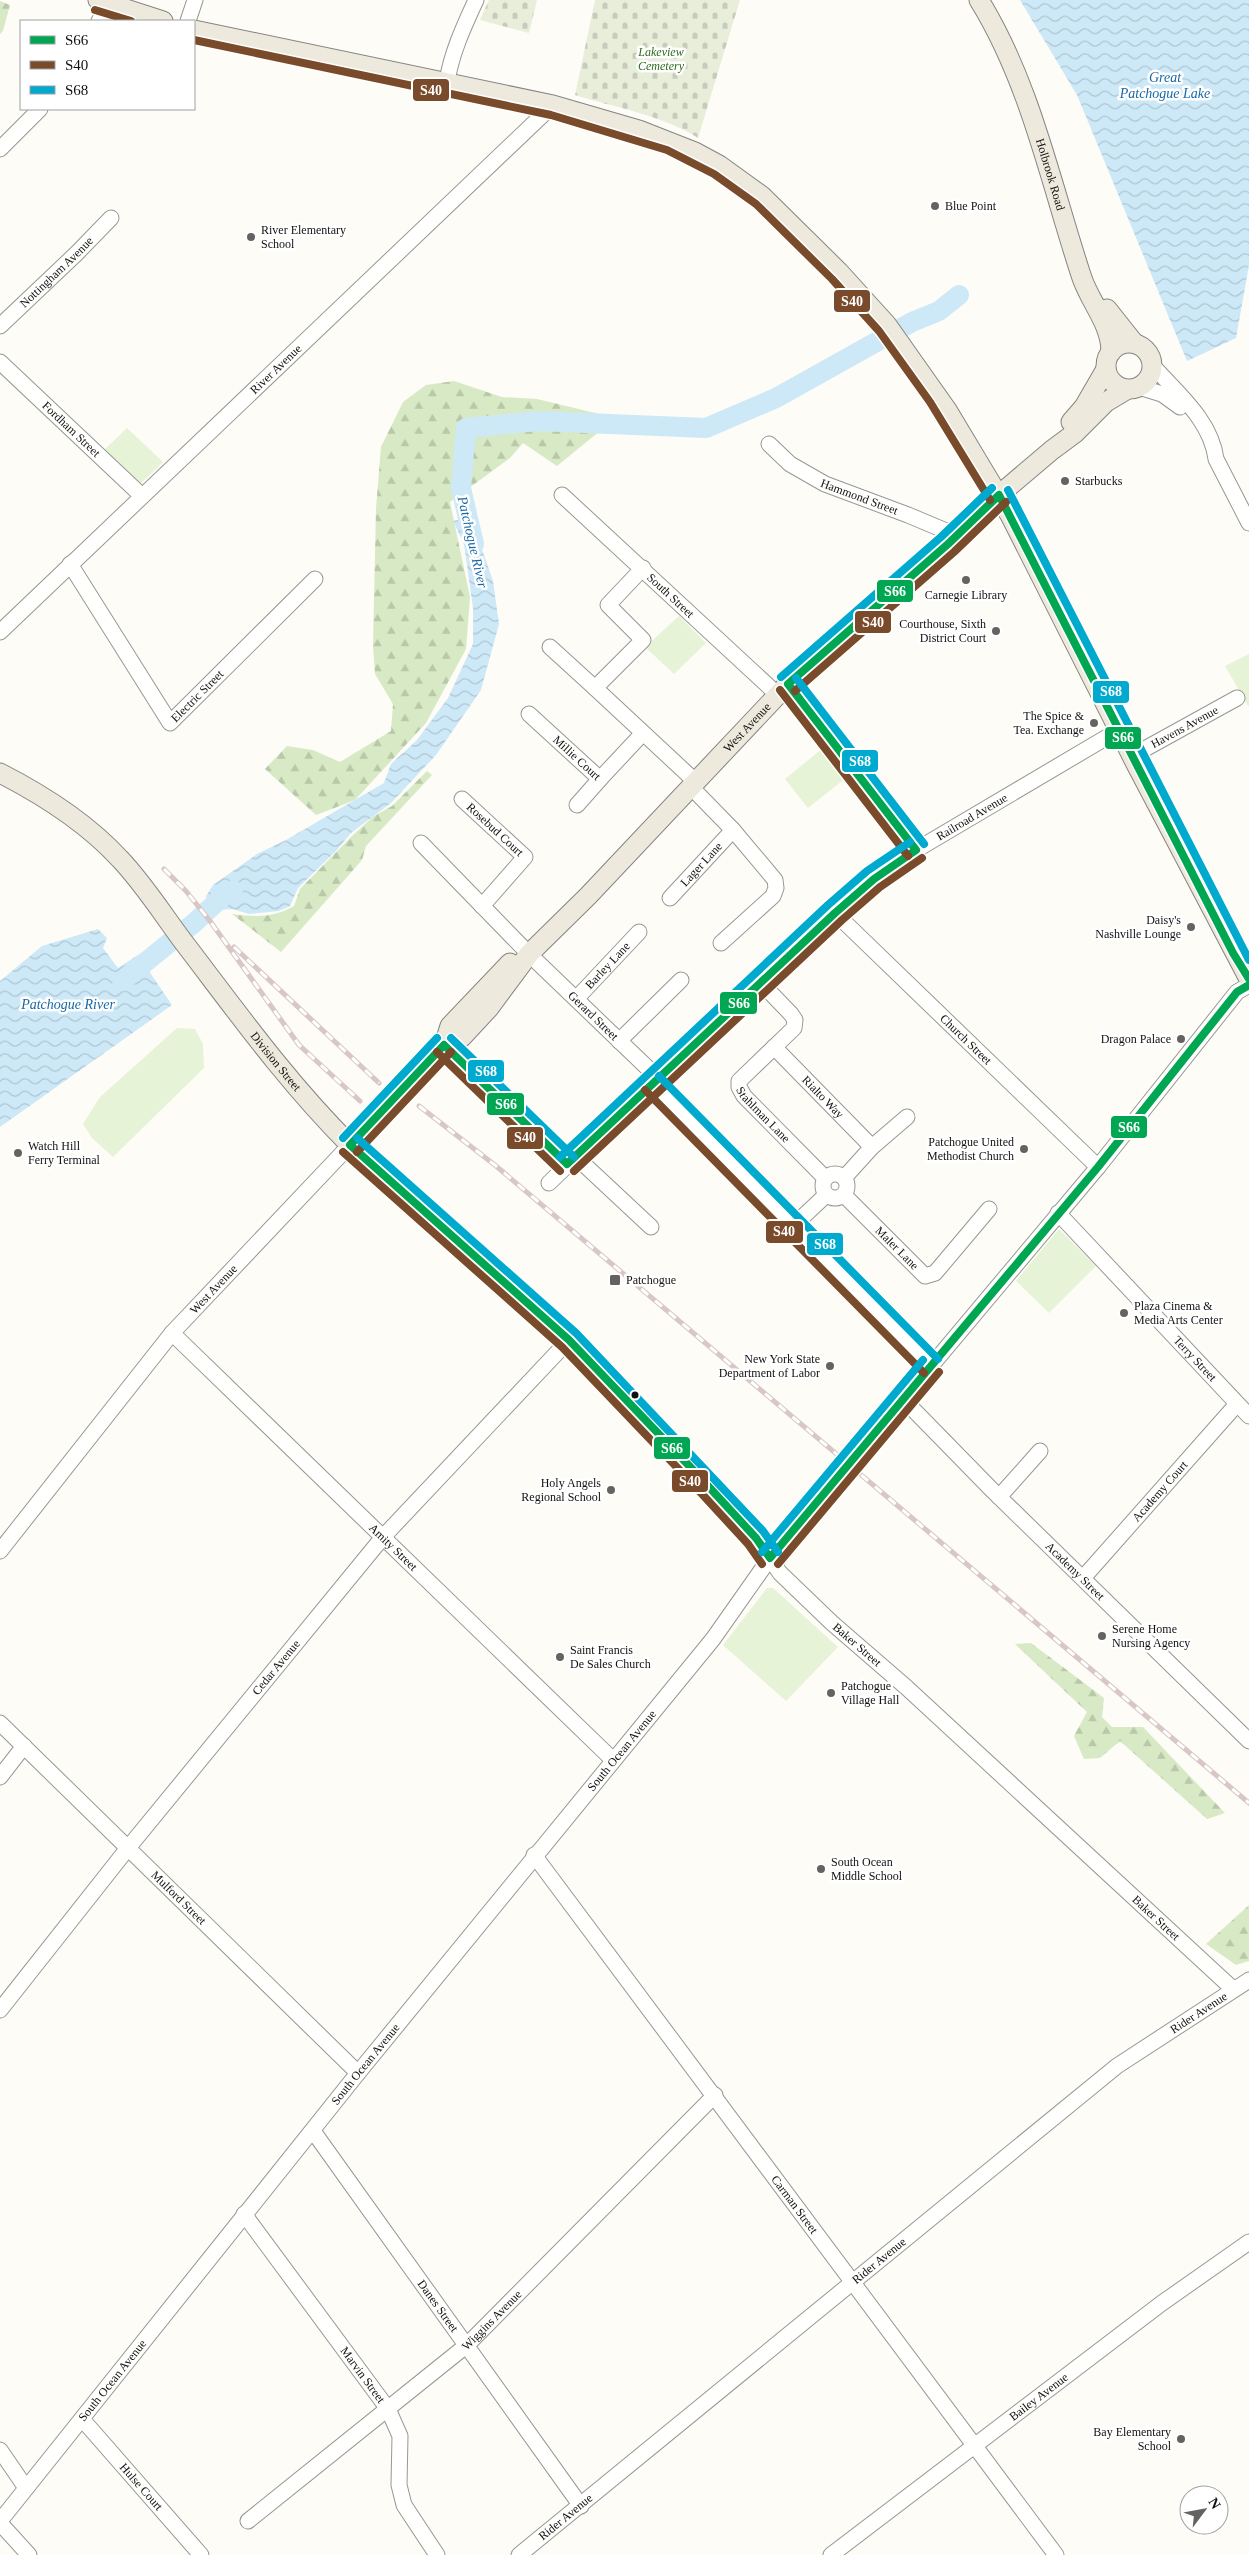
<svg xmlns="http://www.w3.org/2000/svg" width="1249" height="2555" font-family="'Times New Roman',serif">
	<defs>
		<pattern id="forest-firs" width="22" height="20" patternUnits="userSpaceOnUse" patternTransform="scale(1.25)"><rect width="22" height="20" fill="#d8eac5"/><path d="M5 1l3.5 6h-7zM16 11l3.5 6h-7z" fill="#b8c8a8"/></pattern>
		<pattern id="cemetery-stones" width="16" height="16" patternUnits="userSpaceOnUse" patternTransform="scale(1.25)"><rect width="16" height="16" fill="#e9eedb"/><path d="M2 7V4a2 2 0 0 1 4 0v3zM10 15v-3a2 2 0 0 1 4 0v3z" fill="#c7cbbb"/></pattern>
		<pattern id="water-waves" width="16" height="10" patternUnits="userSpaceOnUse" patternTransform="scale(1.25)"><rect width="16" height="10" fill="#cde8f7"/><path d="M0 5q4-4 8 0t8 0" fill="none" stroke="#afc6d3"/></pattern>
	</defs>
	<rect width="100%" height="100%" fill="#fdfcf7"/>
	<path fill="#e7f3d7" d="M 127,428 L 163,462 L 138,486 L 102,452 Z
		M 679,616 L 706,643 L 674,674 L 645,647 Z
		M 1249,654 L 1249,705 L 1248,706 L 1225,666 Z
		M 823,748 L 847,777 L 808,808 L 785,779 Z
		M 177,1028 L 195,1029 L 203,1044 L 204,1068 L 113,1157 L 92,1138 L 83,1124 L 100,1097 Z
		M 1059,1229 L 1096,1266 L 1049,1313 L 1016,1281 Z
		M 767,1588 L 773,1588 L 838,1647 L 786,1701 L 723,1645 Z"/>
	<path fill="url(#forest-firs)" d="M 0,1 L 10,5 L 3,31 L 0,34 Z
		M 454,381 L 502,397 L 537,399 L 616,418 L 557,466 L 523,443 L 510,458 L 450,502 L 470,597 L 466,649 L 426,723 L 355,800 L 316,815 L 265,769 L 287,746 L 313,750 L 340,762 L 391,731 L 393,704 L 375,674 L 373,646 L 376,508 L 381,447 L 403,402 L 426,385 Z
		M 427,771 L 432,775 L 366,846 L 362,860 L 281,952 L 232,914 C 255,917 273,918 294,906 L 300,889 L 352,836 L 374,816 L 392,806 Z
		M 1031,1643 L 1104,1698 L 1102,1717 L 1112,1727 L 1143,1727 L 1225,1813 L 1207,1819 L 1120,1741 L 1100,1758 L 1084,1759 L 1074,1736 L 1087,1712 L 1015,1644 Z
		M 1249,1905 L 1249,1961 L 1236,1965 L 1206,1944 Z"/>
	<path fill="url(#cemetery-stones)" d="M 489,0 L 537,0 L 529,33 L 480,20 Z
		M 595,0 L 740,0 L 698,138 C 665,116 613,107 575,95 Z"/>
	<path fill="url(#water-waves)" d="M 1020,0 L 1249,0 L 1249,265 L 1236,338 L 1187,361 L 1077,95 Z
		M 468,518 L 476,532 L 493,581 L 499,624 L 481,690 L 436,755 L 391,803 L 351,833 L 336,851 L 298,888 L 290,906 L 279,911 L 249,914 L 232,909 L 217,910 L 207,901 L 206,896 L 213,885 L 257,854 L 286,840 L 384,783 L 391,764 L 417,740 L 448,698 L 473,644 L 473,608 L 464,544 L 453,521 Z
		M 98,929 L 107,938 L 103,948 L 118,968 L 138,955 L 172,1005 L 0,1127 L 0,981 L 42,946 Z"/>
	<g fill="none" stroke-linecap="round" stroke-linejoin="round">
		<path stroke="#cde8f7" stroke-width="20" d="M 474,544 L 461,488 L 466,428 L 538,421 L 706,428 L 776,398 L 912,322 L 939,311 L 959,295
			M 122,981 L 194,923 L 221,898 L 233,890"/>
		<defs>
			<g id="minor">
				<path d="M 99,21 L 109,4"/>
				<path d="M 188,21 L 195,0"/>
				<path d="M 447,82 C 451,54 464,26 476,0"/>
				<path d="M 0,149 L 40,109"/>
				<path id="s1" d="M 0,326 L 77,253 L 111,218"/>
				<path id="s2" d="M 0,362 L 142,496"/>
				<path d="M 1153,366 C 1177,393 1211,420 1216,459 L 1249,523"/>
				<path d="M 1139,387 L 1162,394 L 1180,407"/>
				<path id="s3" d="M 769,444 L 790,464 L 825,484 L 908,515 L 958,536"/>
				<path id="s4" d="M 562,495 L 778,695"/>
				<path id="s5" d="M 70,564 L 170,723 L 315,579"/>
				<path d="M 643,568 L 608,605 L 643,640 L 595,688 L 696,782"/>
				<path id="s6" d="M 0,632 L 553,105"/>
				<path d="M 550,647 L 595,688"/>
				<path d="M 788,684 L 916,850"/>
				<path id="s7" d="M 529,714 L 600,779 L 643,733"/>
				<path id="s8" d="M 1132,756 L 1237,698"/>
				<path d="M 691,787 L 733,830 L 775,880 L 776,888 L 773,896 L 721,943"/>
				<path id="s9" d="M 462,799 L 525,857 L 482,906"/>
				<path d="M 577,805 L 600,779"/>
				<path id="s10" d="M 421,843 L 529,954 L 658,1078"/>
				<path id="s11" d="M 670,898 L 733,830"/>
				<path id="s12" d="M 835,913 L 1098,1167"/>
				<path id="s13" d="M 760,982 L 791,1014 L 795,1020 L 794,1028 L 739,1081 L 739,1087 L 744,1096 L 825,1178"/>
				<path id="s14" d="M 576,999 L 639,932"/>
				<path d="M 619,1041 L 681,980"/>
				<path d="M 444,1045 L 567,1164"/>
				<path id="s15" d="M 774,1047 L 872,1147"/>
				<path d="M 652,1083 L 931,1366"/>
				<path d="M 575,1156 L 651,1227"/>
				<circle cx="835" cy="1186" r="12"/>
				<path d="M 844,1178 L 872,1147 L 907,1117"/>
				<path id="s16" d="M 549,1183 L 652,1083 L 874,879 L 916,850 L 1119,730"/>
				<path id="s17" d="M 844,1195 L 925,1276 L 935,1273 L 989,1209"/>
				<path id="s18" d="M 1058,1213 L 1249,1416"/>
				<path d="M 793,1226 L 826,1195"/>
				<path id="s19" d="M 172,1333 L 613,1760"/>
				<path id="s20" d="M 904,1400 L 993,1491 L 1249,1741"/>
				<path d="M 999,1497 L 1040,1451"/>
				<path id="s21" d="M 0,1551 L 172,1333 L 350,1145 L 569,1340 L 624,1396 L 756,1538 L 780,1573 L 832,1623 L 906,1687 L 1233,1989"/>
				<path id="s22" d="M 1083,1578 L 1237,1404"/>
				<path id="s23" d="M 0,1723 L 358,2073"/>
				<path d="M 0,1777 L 24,1746"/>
				<path id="s24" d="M 534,1855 L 1056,2555"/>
				<path id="s25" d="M 0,2010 L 128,1848 L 383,1537 L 569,1340"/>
				<path id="s26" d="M 313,2131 L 581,2506"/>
				<path id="s27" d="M 244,2214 L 388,2409 L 400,2436 L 399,2485 L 404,2505 L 437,2555"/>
				<path id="s28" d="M 82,2419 L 201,2555"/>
				<path d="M 0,2450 L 26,2488"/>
				<path id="s29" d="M 0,2521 L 358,2073 L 713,1639 L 770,1558 L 1098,1167 L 1237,992 L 1249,985"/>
				<path id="s30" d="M 248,2521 L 467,2345 L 715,2095"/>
				<path d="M 0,2523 L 29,2555"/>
				<path id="s31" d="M 519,2555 L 1117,2066 L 1249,1980"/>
				<path id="s32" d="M 831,2555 L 1162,2303 L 1249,2242"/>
			</g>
			<g id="major">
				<path d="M 98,0 L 163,21"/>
				<path id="s33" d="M 979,0 C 1031,84 1051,185 1082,278 C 1091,304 1111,324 1111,352"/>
				<path d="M 194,30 L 553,105 L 639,130 L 695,152 L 719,165 L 762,196 L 839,272 L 887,325 L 947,410 L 1010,515 L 1137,766 L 1249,979"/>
				<path d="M 1107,309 L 1134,343"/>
				<circle cx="1129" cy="366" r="23"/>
				<path d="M 1071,422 L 1084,407 L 1106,369"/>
				<path id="s34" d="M 0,773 C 43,795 87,823 120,859 C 143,883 162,913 182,940 C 237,1012 286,1081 350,1145 L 444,1045 L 462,1037 L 489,1008 L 529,954 L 588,896 L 788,684 L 815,658 L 958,536 L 999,495 L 1052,450 L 1075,433 L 1106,402 L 1126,390"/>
				<path d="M 444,1045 L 450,1026 L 510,963"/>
			</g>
		</defs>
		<use href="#minor" stroke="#979795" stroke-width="17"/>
		<use href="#major" stroke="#858482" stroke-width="21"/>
		<use href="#minor" stroke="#fffffe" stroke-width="15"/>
		<use href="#major" stroke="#ede9dc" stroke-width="19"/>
		<defs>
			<path id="rail" d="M 164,869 L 186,891 L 210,921 L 299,1045 L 360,1101
				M 234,947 L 379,1083
				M 419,1106 L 496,1166 L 1249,1803"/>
		</defs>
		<use href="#rail" stroke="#d9c6c7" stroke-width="5"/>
		<use href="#rail" stroke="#fff" stroke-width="3" stroke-dasharray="9" stroke-linecap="butt"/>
		<defs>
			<path id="bus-1" d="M 999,495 L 1233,953 L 1249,979
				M 788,684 L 948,544 L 999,495
				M 788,684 L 916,850
				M 444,1045 L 567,1164
				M 350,1145 L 569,1340 L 697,1474 L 756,1538 L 770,1558
				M 350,1145 L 444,1045
				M 567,1164 L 835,913 L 874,879 L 916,850
				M 770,1558 L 1098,1167 L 1237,992 L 1249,985"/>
			<path id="bus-2" d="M 95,10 L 131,21
				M 194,40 L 551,115 L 667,150 L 714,174 L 756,204 L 832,279 L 879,331 L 930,402 L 990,500
				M 780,690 L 908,856
				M 795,691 L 954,552 L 1006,502
				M 437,1052 L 560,1171
				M 645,1090 L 924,1373
				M 343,1152 L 562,1347 L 690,1481 L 748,1544 L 762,1564
				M 357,1152 L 451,1052
				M 574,1171 L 842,920 L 880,887 L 922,858
				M 778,1564 L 939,1372"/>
			<path id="bus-3" d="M 1008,490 L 1249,960
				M 781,677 L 941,537 L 992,488
				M 796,678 L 924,844
				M 451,1038 L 574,1157
				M 659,1076 L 938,1359
				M 343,1138 L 437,1038
				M 357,1138 L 576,1333 L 763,1531 L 778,1552
				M 560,1157 L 828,905 L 867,871 L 910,842
				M 762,1552 L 923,1360"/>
		</defs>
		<use href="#bus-1" stroke="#fff" stroke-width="11"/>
		<use href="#bus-2" stroke="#fff" stroke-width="11"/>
		<use href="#bus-3" stroke="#fff" stroke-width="11"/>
		<use href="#bus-1" stroke="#00a651" stroke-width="8"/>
		<use href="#bus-2" stroke="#7a4b2a" stroke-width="8"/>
		<use href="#bus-3" stroke="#00a9ce" stroke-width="8"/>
	</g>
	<g fill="#646362" stroke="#fff" stroke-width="2">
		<circle cx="935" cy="206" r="5"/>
		<circle cx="251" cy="237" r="5"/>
		<circle cx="1065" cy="481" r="5"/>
		<circle cx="966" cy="580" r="5"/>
		<circle cx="996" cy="631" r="5"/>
		<circle cx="1094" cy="723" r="5"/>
		<circle cx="1191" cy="927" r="5"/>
		<circle cx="1181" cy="1039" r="5"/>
		<circle cx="1024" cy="1149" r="5"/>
		<circle cx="18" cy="1153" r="5"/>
		<rect x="609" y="1274" width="12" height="12" rx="2.5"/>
		<circle cx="1124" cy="1313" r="5"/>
		<circle cx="830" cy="1366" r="5"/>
		<circle cx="611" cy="1490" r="5"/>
		<circle cx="1102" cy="1636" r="5"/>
		<circle cx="560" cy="1657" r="5"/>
		<circle cx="831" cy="1693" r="5"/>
		<circle cx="821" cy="1869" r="5"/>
		<circle cx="1181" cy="2439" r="5"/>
	</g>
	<circle fill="#111" stroke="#fff" stroke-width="2" cx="635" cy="1395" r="4.5"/>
	<g text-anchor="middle" stroke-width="5" stroke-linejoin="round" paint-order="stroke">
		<g font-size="12" font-style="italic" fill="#2f6b1f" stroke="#fff">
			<text x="661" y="56">Lakeview<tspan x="661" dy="14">Cemetery</tspan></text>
		</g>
		<g font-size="12" fill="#111" stroke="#fff">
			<text dy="4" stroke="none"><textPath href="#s33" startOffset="189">Holbrook Road</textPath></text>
			<text dy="4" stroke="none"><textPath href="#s1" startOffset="78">Nottingham Avenue</textPath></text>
			<text dy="4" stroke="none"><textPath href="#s6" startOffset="381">River Avenue</textPath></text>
			<text dy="4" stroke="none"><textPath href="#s2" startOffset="98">Fordham Street</textPath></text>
			<text dy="4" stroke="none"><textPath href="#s3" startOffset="106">Hammond Street</textPath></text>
			<text dy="4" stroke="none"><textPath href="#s4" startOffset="148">South Street</textPath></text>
			<text dy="4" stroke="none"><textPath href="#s5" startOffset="226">Electric Street</textPath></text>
			<text dy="4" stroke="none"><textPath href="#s8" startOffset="60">Havens Avenue</textPath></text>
			<text dy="4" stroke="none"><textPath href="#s34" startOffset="1094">West Avenue</textPath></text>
			<text dy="4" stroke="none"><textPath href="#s7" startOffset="65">Millie Court</textPath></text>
			<text dy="4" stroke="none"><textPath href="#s16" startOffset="561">Railroad Avenue</textPath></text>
			<text dy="4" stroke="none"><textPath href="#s9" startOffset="45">Rosebud Court</textPath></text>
			<text dy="4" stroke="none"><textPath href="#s11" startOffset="46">Lager Lane</textPath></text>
			<text dy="4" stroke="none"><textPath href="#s14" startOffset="46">Barley Lane</textPath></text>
			<text dy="4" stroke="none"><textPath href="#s10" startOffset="244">Gerard Street</textPath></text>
			<text dy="4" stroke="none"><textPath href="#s12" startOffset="182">Church Street</textPath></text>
			<text dy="4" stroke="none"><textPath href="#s34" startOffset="404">Division Street</textPath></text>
			<text dy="4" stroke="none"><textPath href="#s15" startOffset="70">Rialto Way</textPath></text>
			<text dy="4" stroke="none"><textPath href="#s13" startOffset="179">Stahlman Lane</textPath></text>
			<text dy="4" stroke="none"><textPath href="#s17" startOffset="75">Maler Lane</textPath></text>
			<text dy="4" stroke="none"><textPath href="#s21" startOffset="338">West Avenue</textPath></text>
			<text dy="4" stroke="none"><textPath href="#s18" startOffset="200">Terry Street</textPath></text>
			<text dy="4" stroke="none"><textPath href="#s22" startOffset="116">Academy Court</textPath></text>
			<text dy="4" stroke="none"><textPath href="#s19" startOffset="308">Amity Street</textPath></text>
			<text dy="4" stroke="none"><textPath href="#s20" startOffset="242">Academy Street</textPath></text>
			<text dy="4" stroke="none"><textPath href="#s21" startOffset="1250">Baker Street</textPath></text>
			<text dy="4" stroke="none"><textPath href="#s25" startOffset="440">Cedar Avenue</textPath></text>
			<text dy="4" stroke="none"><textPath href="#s29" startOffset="990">South Ocean Avenue</textPath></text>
			<text dy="4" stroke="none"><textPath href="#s23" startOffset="250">Mulford Street</textPath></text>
			<text dy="4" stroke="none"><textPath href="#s21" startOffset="1655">Baker Street</textPath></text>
			<text dy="4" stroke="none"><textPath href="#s31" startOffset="870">Rider Avenue</textPath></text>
			<text dy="4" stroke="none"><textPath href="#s29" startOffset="585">South Ocean Avenue</textPath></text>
			<text dy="4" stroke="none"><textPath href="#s24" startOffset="436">Carman Street</textPath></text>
			<text dy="4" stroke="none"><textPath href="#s31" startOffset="465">Rider Avenue</textPath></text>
			<text dy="4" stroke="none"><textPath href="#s26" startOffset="215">Danes Street</textPath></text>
			<text dy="4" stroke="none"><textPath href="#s30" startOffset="316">Wiggins Avenue</textPath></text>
			<text dy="4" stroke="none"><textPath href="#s27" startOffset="200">Marvin Street</textPath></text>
			<text dy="4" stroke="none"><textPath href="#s29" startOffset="180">South Ocean Avenue</textPath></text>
			<text dy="4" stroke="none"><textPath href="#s32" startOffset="261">Bailey Avenue</textPath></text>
			<text dy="4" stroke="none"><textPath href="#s28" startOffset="90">Hulse Court</textPath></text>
			<text dy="4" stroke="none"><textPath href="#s31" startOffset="60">Rider Avenue</textPath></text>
		</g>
		<g font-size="12" fill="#111" stroke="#fff" text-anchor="start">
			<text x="945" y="210">Blue Point</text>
			<text x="261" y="234">River Elementary<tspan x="261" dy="14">School</tspan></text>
			<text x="1075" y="485">Starbucks</text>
			<text x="966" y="599" text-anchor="middle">Carnegie Library</text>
			<text x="986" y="628" text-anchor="end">Courthouse, Sixth<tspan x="986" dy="14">District Court</tspan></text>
			<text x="1084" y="720" text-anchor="end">The Spice &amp;<tspan x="1084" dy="14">Tea. Exchange</tspan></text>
			<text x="1181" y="924" text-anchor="end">Daisy's<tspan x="1181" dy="14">Nashville Lounge</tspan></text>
			<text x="1171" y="1043" text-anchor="end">Dragon Palace</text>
			<text x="1014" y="1146" text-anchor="end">Patchogue United<tspan x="1014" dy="14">Methodist Church</tspan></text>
			<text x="28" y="1150">Watch Hill<tspan x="28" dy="14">Ferry Terminal</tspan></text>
			<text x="626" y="1284">Patchogue</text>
			<text x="1134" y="1310">Plaza Cinema &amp;<tspan x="1134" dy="14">Media Arts Center</tspan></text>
			<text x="820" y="1363" text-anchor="end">New York State<tspan x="820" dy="14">Department of Labor</tspan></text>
			<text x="601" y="1487" text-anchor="end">Holy Angels<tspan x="601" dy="14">Regional School</tspan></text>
			<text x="1112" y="1633">Serene Home<tspan x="1112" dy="14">Nursing Agency</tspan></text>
			<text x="570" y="1654">Saint Francis<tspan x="570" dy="14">De Sales Church</tspan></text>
			<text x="841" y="1690">Patchogue<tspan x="841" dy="14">Village Hall</tspan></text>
			<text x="831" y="1866">South Ocean<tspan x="831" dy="14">Middle School</tspan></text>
			<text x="1171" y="2436" text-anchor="end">Bay Elementary<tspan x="1171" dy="14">School</tspan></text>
		</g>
		<g font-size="14" font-style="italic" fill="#1768a6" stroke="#fff">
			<text x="1165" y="82">Great<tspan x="1165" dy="16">Patchogue Lake</tspan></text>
			<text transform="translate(473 542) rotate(77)" y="5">Patchogue River</text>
			<text x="68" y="1009">Patchogue River</text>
		</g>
	</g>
	<g stroke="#fff" stroke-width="2">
		<rect x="412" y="78" width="38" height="24" rx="5" fill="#7a4b2a"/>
		<rect x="833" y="289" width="38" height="24" rx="5" fill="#7a4b2a"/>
		<rect x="876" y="579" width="38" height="24" rx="5" fill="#00a651"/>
		<rect x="854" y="610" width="38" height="24" rx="5" fill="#7a4b2a"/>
		<rect x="1092" y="680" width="38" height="24" rx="5" fill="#00a9ce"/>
		<rect x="1104" y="726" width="38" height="24" rx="5" fill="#00a651"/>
		<rect x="841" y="749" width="38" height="24" rx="5" fill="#00a9ce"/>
		<rect x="719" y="991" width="39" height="24" rx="5" fill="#00a651"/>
		<rect x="467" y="1059" width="38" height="24" rx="5" fill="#00a9ce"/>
		<rect x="486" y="1092" width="39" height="24" rx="5" fill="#00a651"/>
		<rect x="1110" y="1115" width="38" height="24" rx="5" fill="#00a651"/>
		<rect x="506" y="1126" width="38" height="24" rx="5" fill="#7a4b2a"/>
		<rect x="765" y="1220" width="39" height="24" rx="5" fill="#7a4b2a"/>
		<rect x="806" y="1232" width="38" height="24" rx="5" fill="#00a9ce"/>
		<rect x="653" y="1436" width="38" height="24" rx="5" fill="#00a651"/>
		<rect x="671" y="1469" width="38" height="24" rx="5" fill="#7a4b2a"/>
	</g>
	<g font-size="14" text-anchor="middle" font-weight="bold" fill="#fff">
		<text x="431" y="95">S40</text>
		<text x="852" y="306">S40</text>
		<text x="895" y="596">S66</text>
		<text x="873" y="627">S40</text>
		<text x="1111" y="696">S68</text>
		<text x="1123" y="742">S66</text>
		<text x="860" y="766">S68</text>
		<text x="739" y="1008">S66</text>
		<text x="486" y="1076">S68</text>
		<text x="506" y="1109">S66</text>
		<text x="1129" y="1132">S66</text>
		<text x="525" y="1142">S40</text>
		<text x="784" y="1236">S40</text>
		<text x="825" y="1249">S68</text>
		<text x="672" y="1453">S66</text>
		<text x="690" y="1486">S40</text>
	</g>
	<rect x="20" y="20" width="175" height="90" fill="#ffffff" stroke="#a0a0a0"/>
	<rect x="30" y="36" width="25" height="8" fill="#00a651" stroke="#a0a0a0"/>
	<text x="65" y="45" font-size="15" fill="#111111">S66</text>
	<rect x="30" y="61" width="25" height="8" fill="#7a4b2a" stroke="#a0a0a0"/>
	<text x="65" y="70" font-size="15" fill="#111111">S40</text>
	<rect x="30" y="86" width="25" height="8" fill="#00a9ce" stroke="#a0a0a0"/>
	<text x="65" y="95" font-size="15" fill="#111111">S68</text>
	<g transform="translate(1204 2510) rotate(58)"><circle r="24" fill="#ffffff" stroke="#a0a0a0"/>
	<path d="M0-4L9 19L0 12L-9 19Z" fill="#646362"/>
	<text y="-8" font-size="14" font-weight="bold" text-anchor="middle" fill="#111111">N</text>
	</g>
</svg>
